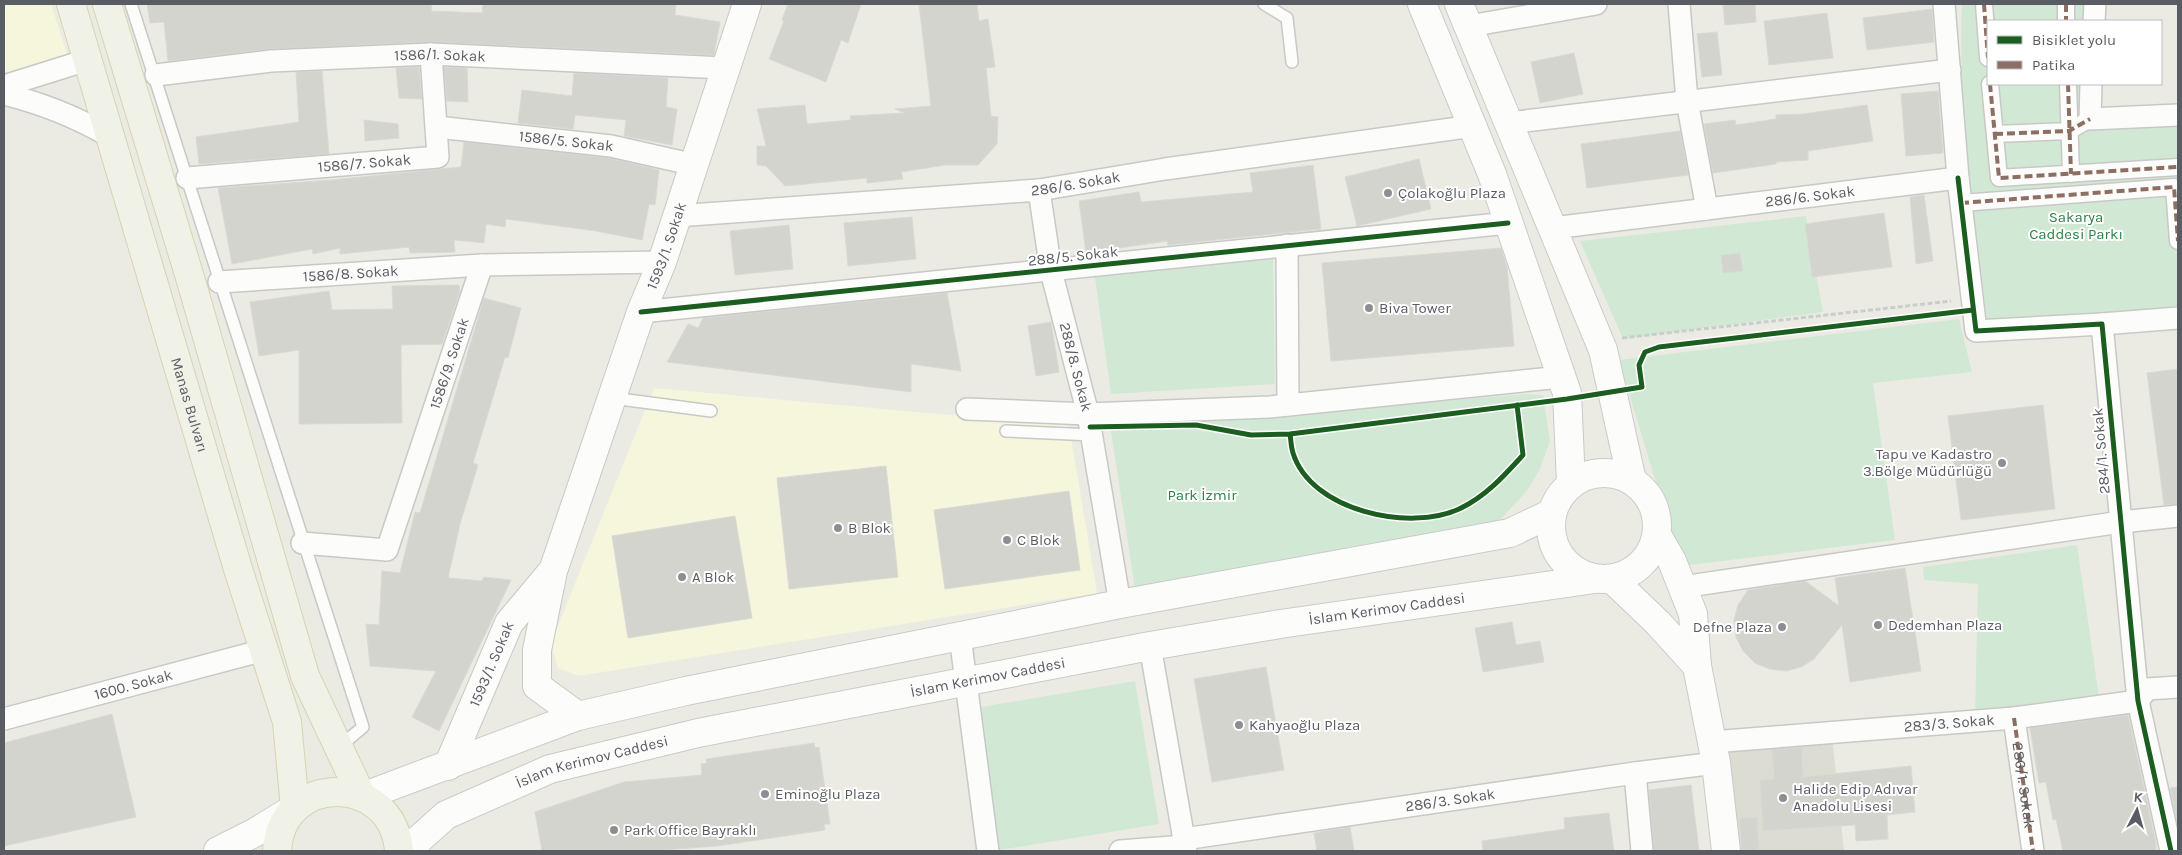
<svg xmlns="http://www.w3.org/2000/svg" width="2182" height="855" font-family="Karla,sans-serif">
	<rect width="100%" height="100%" fill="#ebebe4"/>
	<path fill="#f6f6dc" d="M 4,4 L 51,4 L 67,54 L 4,73 Z
		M 654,388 L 1069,426 L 1097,593 L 578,676 L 558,668 L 551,643 Z"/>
	<path fill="#dcdcd2" d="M 1832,736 L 1844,851 L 1732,851 L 1723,745 Z"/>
	<path fill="#d1e9d4" d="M 1962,4 L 2094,4 L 2092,21 L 1988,21 L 1988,84 L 2086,84 L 2081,126 L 2178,122 L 2178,318 L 1988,328 C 1975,221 1957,112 1962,4 Z
		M 1806,216 L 1823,312 L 1623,339 L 1580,241 Z
		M 1273,253 L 1275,384 L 1111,394 L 1094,271 Z
		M 1959,319 L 1972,372 L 1873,383 L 1895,540 L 1681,566 L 1619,360 Z
		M 1527,394 L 1543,395 L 1550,441 L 1540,469 L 1527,491 L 1499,521 L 1473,529 L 1378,542 L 1135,589 L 1109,418 L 1303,413 Z
		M 2077,545 L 2099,697 L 1975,714 L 1978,584 L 1924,580 L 1923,567 Z
		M 1135,681 L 1159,824 L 1000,850 L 976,708 Z"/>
	<path fill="#d4d4cf" stroke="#dadad4" d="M 147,4 L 432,4 L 431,11 L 482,13 L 483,4 L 676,4 L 675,15 L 720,22 L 714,55 L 430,42 L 270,49 L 168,61 L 164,22 L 150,23 Z
		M 788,4 L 861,4 L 848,43 L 841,40 L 826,82 L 769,59 L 784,21 L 782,20 Z
		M 919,4 L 977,4 L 979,21 L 988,19 L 995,67 L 986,68 L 991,116 L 998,117 L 997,144 L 978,165 L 945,165 L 901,172 L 903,179 L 867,183 L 867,178 L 785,186 L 766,166 L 757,165 L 757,146 L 766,146 L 757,109 L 805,105 L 807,124 L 851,120 L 850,116 L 905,113 L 895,109 L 931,106 Z
		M 1723,4 L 1755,4 L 1756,22 L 1725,25 Z
		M 1932,9 L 1934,42 L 1867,50 L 1863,18 Z
		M 1827,13 L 1833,58 L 1769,65 L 1764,21 Z
		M 1717,32 L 1722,75 L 1702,77 L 1697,34 Z
		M 1574,53 L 1583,94 L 1540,103 L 1531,62 Z
		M 419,67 L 422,99 L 399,98 L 396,68 Z
		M 444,67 L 467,68 L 468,102 L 447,101 Z
		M 322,71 L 329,154 L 199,164 L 196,137 L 299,122 L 296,72 Z
		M 574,73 L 668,78 L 666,107 L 677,109 L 672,145 L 624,136 L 626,120 L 575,115 L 573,129 L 518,123 L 522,90 L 572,96 Z
		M 1938,91 L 1943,153 L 1906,156 L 1901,94 Z
		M 1867,105 L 1873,141 L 1808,151 L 1808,160 L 1776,162 L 1776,164 L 1713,173 L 1704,124 L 1735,120 L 1736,125 L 1776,119 L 1776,115 L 1803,114 Z
		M 364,120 L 398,124 L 399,138 L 365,141 Z
		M 1680,131 L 1688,175 L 1587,188 L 1581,144 Z
		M 464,142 L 609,158 L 659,170 L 655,205 L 649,204 L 642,240 L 596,231 L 506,219 L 505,227 L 486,224 L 484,243 L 454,240 L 455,252 L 410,253 L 409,247 L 340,254 L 340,248 L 313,254 L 312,249 L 232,264 L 218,188 L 331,180 L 461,167 Z
		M 1419,159 L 1431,209 L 1357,226 L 1345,177 Z
		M 1313,165 L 1321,229 L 1168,245 L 1167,241 L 1086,253 L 1079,201 L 1139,192 L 1141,202 L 1253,192 L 1250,173 Z
		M 1924,195 L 1933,261 L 1916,264 L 1910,197 Z
		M 1884,213 L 1892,267 L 1812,277 L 1805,224 Z
		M 912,217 L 916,259 L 848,266 L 844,223 Z
		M 789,225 L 793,269 L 735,275 L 730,231 Z
		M 1501,248 L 1507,267 L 1514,346 L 1331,361 L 1322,263 Z
		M 1740,253 L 1743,271 L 1723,273 L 1721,255 Z
		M 459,285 L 460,291 L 442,344 L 401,345 L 402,423 L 299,424 L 299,350 L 259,356 L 250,302 L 329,291 L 332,310 L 393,309 L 392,286 Z
		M 947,293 L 961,371 L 911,364 L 911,392 L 667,362 L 688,324 L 698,328 L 703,318 Z
		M 484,298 L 521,308 L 508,358 L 505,357 L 473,463 L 478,465 L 460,524 L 448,578 L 482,581 L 484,577 L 511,580 L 439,731 L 412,717 L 436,671 L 370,666 L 366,624 L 379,625 L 382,571 L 400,573 L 415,512 L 420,513 Z
		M 1051,322 L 1059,372 L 1036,376 L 1028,326 Z
		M 2178,369 L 2178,504 L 2164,505 L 2147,373 Z
		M 2043,405 L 2055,509 L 1961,520 L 1948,416 Z
		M 886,466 L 898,577 L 789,589 L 777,478 Z
		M 1069,491 L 1080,570 L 945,589 L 934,510 Z
		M 735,516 L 752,618 L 628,638 L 612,536 Z
		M 1905,568 L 1921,671 L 1850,682 L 1842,625 L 1814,659 L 1801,667 L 1786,671 L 1770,669 L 1755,663 L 1743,651 L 1736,637 L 1734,620 L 1738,605 L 1748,590 L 1805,581 L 1839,606 L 1835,578 Z
		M 1512,622 L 1516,645 L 1540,641 L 1544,662 L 1483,672 L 1475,628 Z
		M 1266,667 L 1284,770 L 1212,782 L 1194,679 Z
		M 112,714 L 136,817 L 4,846 L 4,743 Z
		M 2128,715 L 2156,843 L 2156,851 L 2063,851 L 2056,819 L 2053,820 L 2046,782 L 2039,783 L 2030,728 Z
		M 814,743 L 815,748 L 819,747 L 830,824 L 824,824 L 825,830 L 718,846 L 649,851 L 542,851 L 535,812 L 624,782 L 702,775 L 701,764 L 707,763 L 706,759 Z
		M 1802,747 L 1803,777 L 1911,766 L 1915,812 L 1887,815 L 1888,839 L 1856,841 L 1855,825 L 1763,831 L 1760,780 L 1774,779 L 1772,750 Z
		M 1691,785 L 1699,851 L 1654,851 L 1649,790 Z
		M 2178,787 L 2178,826 L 2170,788 Z
		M 1609,813 L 1614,851 L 1483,851 L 1482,841 L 1565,829 L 1564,818 Z
		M 1757,817 L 1759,850 L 1742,851 L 1739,818 Z
		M 1350,827 L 1354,851 L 1317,851 L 1314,833 Z"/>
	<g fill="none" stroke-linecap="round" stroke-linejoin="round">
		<defs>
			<path id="service" d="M 131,4 L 363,727 L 339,747
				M 1264,4 L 1287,18 L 1292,62
				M 612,398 L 711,411
				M 1006,431 L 1092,435"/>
			<path id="pedestrian" d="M 1984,4 L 1988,58
				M 2066,4 L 2066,21
				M 1990,84 L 1999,178 L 2178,167
				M 2068,84 L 2071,174
				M 1995,134 L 2069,131 L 2090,119
				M 1961,203 L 2174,187 L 2178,241"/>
			<g id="minor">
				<path d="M 1679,4 L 1687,101 L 1707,209"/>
				<path d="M 2094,21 L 2095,4"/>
				<path d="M 1469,26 L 1596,4"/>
				<path id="s1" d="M 156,75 L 271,61 L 431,54 L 724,68"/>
				<path d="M 2091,84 L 2090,119 L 2178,115"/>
				<path d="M 4,86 L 87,60"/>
				<path d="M 4,94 C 41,103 76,117 109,136"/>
				<path d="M 1509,123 L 1950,70"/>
				<path id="s2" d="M 437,127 L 611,146 L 695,165"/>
				<path id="s3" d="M 187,178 L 438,157 L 431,54"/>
				<path d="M 1958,178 L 1976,331 L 2102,324 L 2138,701 L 2171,851"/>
				<path id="s4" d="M 1039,190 L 1051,271 L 1088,414 L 1120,604"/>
				<path id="s5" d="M 676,216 L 1039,190 L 1165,169 L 1473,126"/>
				<path id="s6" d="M 1553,228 L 1958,178 L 1944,4"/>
				<path d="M 1287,245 L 1288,405"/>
				<path id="s7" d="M 219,282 L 482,265"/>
				<path d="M 641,312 L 1508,223"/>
				<path d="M 2102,324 L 2178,318"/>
				<path d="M 967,409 L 1088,414 L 1269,407 L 1561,377"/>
				<path id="s8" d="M 302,543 L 387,550 L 482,265 L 662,262"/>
				<path d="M 1682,587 L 2121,522 L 2178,516"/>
				<path d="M 960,636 L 988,851"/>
				<path d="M 1150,646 L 1186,851"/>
				<path id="s9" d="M 2014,718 L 2033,851"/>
				<path id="s10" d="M 4,719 L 264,650"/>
				<path id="s11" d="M 1712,742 L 2014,718 L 2138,701 L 2147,689 L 2178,687"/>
				<path d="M 1635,773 L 1642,851"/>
				<path id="s12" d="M 1184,839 L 1635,773 L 1716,763"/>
				<path d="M 1120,851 L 1185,846"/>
			</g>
			<g id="tertiary">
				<path id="s13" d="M 578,716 L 537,686 L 537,650 L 553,571 L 641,312 L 662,262 L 747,4"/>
				<path id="s14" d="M 448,766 L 509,623 L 550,574"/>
			</g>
			<g id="secondary">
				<path d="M 1422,4 L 1492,174 L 1567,393 L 1571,483"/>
				<path d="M 1459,4 L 1603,350 L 1632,481"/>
				<circle cx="1604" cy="526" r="53"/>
				<path d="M 1657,535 L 1672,561 L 1693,614 L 1697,666 L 1716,763 L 1726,851"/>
				<path d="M 1612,579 L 1658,623 L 1697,666"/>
				<path d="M 362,797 L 578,716 L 686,691 L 1120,604 L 1510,533 L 1552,513"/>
				<path d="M 218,851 L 254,833 L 295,808"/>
				<path id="s15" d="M 406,851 L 446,815 L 550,769 L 698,733 L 1150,646 L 1280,624 L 1595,579"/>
			</g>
			<g id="primary">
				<path id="s16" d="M 71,4 L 238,569 L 287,722 L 295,808"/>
				<path d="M 107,4 L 191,281 L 305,676 L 362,797"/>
				<path d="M 277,851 C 281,772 393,773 399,851"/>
			</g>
		</defs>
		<use href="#service" stroke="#c8c8c7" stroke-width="14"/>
		<use href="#pedestrian" stroke="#c8c8c7" stroke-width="19"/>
		<use href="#minor" stroke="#c8c8c7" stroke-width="24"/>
		<use href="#tertiary" stroke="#c8c8c7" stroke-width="30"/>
		<use href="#secondary" stroke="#cacaca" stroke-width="30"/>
		<use href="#primary" stroke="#d5d4b0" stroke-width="30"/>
		<path stroke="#c9cecd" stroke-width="3" stroke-dasharray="5 2.5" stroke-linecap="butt" d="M 1622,338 L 1951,301"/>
		<use href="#service" stroke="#fcfcfb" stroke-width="11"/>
		<use href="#pedestrian" stroke="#fcfcfb" stroke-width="16"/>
		<use href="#minor" stroke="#fcfcfb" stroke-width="21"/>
		<use href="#tertiary" stroke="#fcfcfb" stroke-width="28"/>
		<use href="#secondary" stroke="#fcfcfb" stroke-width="28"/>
		<use href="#primary" stroke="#f1f2e7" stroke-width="28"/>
		<path stroke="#8d6e63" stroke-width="4" stroke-dasharray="8 4" stroke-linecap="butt" d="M 1984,4 L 1988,58
			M 2066,4 L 2066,21
			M 1990,84 L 1999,178 L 2178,167
			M 2068,84 L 2071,174
			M 1995,134 L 2069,131 L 2090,119
			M 1961,203 L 2174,187 L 2178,241
			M 2014,718 L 2033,851"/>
		<defs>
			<path id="cycleway" d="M 1958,178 L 1976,331 L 2102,324 L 2138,701 L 2171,851
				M 641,312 L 1508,223
				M 1090,427 L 1196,425 L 1251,435 L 1290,434 L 1567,399 L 1642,387 L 1639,365 L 1645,352 L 1659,347 L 1973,310
				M 1290,434 C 1291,440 1291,447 1293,453 C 1311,511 1410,532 1459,509 C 1485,497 1504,476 1523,455 L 1517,405"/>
		</defs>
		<use href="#cycleway" stroke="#fff" stroke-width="8"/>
		<use href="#cycleway" stroke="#1b5e20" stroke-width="5"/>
	</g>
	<g fill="#8d8e91" stroke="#fff" stroke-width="2">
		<circle cx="1388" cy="193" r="5"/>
		<circle cx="1369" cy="308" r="5"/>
		<circle cx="2002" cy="463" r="5"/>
		<circle cx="838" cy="528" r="5"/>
		<circle cx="1007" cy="540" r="5"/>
		<circle cx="682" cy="577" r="5"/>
		<circle cx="1878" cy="625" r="5"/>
		<circle cx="1782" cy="627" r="5"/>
		<circle cx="1239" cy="725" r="5"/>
		<circle cx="765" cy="794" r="5"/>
		<circle cx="1783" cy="798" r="5"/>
		<circle cx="614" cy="830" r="5"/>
	</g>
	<g text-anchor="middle" stroke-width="4" stroke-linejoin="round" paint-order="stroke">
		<g font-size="15" fill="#5a5c64" stroke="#fff">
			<text dy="5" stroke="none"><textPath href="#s1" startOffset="285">1586/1. Sokak</textPath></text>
			<text dy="5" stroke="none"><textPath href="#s2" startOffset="130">1586/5. Sokak</textPath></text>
			<text dy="5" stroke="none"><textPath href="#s3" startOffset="178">1586/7. Sokak</textPath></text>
			<text dy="5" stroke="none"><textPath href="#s5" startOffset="401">286/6. Sokak</textPath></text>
			<text dy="5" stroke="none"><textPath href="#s6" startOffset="259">286/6. Sokak</textPath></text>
			<text dy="5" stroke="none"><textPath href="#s13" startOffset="512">1593/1. Sokak</textPath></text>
			<text transform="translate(1073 256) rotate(-6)" y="5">288/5. Sokak</text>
			<text dy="5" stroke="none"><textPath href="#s7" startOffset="132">1586/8. Sokak</textPath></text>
			<text dy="5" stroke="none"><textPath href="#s8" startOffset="282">1586/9. Sokak</textPath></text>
			<text dy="5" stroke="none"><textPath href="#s4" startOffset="181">288/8. Sokak</textPath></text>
			<text dy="5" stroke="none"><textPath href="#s16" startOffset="418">Manas Bulvarı</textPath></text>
			<text transform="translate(2101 451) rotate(-95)" y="5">284/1. Sokak</text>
			<text dy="5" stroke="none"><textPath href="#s15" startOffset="1020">İslam Kerimov Caddesi</textPath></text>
			<text dy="5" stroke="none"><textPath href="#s14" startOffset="111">1593/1. Sokak</textPath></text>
			<text dy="5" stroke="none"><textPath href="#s15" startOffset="615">İslam Kerimov Caddesi</textPath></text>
			<text dy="5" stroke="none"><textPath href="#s10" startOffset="134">1600. Sokak</textPath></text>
			<text dy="5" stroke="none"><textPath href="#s11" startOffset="238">283/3. Sokak</textPath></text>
			<text dy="5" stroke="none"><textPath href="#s15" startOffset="210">İslam Kerimov Caddesi</textPath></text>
			<text dy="5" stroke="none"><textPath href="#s9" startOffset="68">286/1. Sokak</textPath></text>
			<text dy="5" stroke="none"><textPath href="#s12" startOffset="269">286/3. Sokak</textPath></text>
		</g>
		<g font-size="15" fill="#5a5c64" stroke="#fff" text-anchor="start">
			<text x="1398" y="198">Çolakoğlu Plaza</text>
			<text x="1379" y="313">Biva Tower</text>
			<text x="1992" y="459" text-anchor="end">Tapu ve Kadastro<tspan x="1992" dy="17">3.Bölge Müdürlüğü</tspan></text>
			<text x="848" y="533">B Blok</text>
			<text x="1017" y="545">C Blok</text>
			<text x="692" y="582">A Blok</text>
			<text x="1888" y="630">Dedemhan Plaza</text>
			<text x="1772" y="632" text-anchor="end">Defne Plaza</text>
			<text x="1249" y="730">Kahyaoğlu Plaza</text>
			<text x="1793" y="794">Halide Edip Adıvar<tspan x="1793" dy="17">Anadolu Lisesi</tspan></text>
			<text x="775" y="799">Eminoğlu Plaza</text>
			<text x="624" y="835">Park Office Bayraklı</text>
		</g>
		<g font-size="15" fill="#2c8144" stroke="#fff">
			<text x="2076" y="222">Sakarya<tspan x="2076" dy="17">Caddesi Parkı</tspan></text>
			<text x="1202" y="500">Park İzmir</text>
		</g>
	</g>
	<rect width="2182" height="855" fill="none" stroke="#5a5c64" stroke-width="10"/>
	<rect x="1987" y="20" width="175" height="65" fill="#ffffff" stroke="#bdbec1"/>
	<rect x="1997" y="36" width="25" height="8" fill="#1b5e20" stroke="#bdbec1"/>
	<text x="2032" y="45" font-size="15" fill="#5a5c64">Bisiklet yolu</text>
	<rect x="1997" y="61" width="25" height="8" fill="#8d6e63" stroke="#bdbec1"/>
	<text x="2032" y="70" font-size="15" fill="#5a5c64">Patika</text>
	<g transform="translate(2137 810) rotate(6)" stroke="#ffffff" stroke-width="4" paint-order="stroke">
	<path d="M0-4L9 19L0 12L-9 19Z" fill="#5a5c64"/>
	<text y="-8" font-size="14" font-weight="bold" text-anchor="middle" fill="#5a5c64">K</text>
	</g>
</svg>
